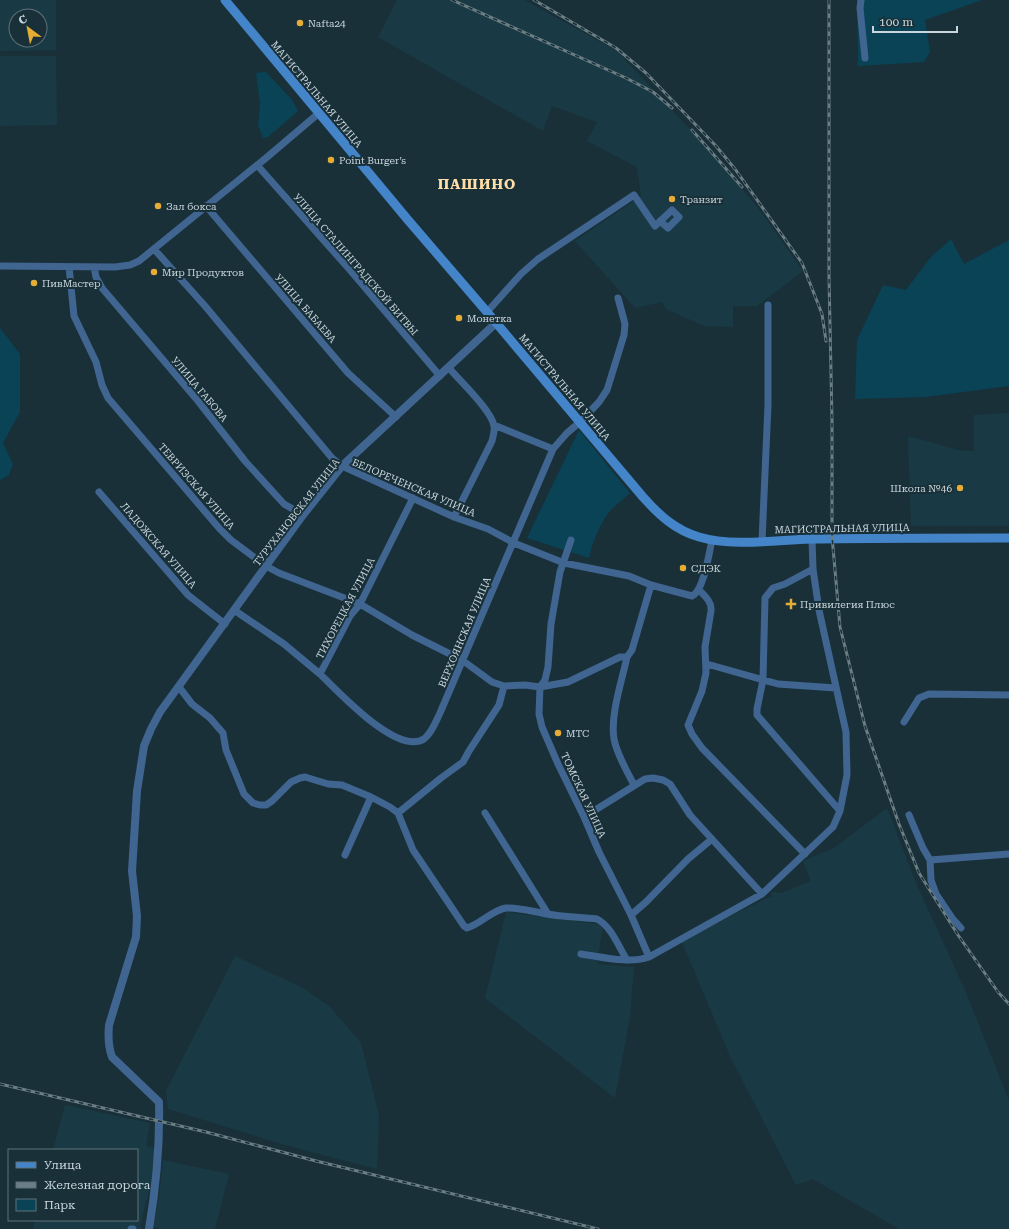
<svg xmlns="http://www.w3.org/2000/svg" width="1009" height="1229" font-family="'Roboto Serif',serif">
	<rect width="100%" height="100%" fill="#193039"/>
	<path fill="#193a45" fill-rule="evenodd" d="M 0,0 L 56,0 L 56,50 L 0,51 ZM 16,16 L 40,16 L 40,40 L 16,40 Z
		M 397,0 L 524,0 L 617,51 L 709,150 L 758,208 L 803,271 L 757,306 L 733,306 L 733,327 L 704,326 L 666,309 L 662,302 L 635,308 L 575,241 L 641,196 L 637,167 L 587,141 L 597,122 L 552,106 L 543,131 L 378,37 Z
		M 0,56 L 56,56 L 57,125 L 0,126 Z
		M 1009,413 L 1009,526 L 911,526 L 908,436 L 962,451 L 974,451 L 974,415 Z
		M 887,808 L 916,883 L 965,990 L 1009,1100 L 1009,1229 L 899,1229 L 813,1179 L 796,1185 L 730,1056 L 681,940 L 772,896 L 771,892 L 781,893 L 811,881 L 803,861 L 834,848 Z
		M 506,912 L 603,925 L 597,964 L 634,967 L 630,1016 L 615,1098 L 485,998 Z
		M 235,956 L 303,988 L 330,1007 L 361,1043 L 379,1115 L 377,1169 L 285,1145 L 168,1109 L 166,1091 Z
		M 65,1105 L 150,1123 L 146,1146 L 155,1148 L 151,1183 L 140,1226 L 142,1229 L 33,1229 L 35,1220 L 137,1220 L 137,1150 L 53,1150 Z
		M 163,1160 L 229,1174 L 215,1229 L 162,1229 L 153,1227 L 159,1198 Z"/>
	<path fill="#094355" d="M 857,0 L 982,0 L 925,20 L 930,52 L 924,62 L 857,66 L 858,60 Z
		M 266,72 L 292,100 L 298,111 L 268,137 L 263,138 L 258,125 L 260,104 L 256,73 Z
		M 951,239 L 964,264 L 1009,240 L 1009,386 L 925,397 L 855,399 L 857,340 L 883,285 L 906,290 L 930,258 Z
		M 0,328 L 20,354 L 20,412 L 3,443 L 13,464 L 9,475 L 0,480 Z
		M 579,430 L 630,493 C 624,499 615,505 609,512 C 599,526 593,541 589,558 L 527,538 Z"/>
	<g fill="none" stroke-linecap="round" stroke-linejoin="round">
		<path stroke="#3f6590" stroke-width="7" d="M 861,0 L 860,8 L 865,58
			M 257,165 L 350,270 L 440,376
			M 206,206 L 348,373 L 396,417
			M 154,249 L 205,306 L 332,458 L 342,466 L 454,517 L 488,529 L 514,543 L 564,563 L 629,576 L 651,585 L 692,596 C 704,591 709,553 712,540
			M 0,266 L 115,267 L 130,265 L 139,261 L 266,158 L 319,113
			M 69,267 L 74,316 L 96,362 L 102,385 L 108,398 L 219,528 L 231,540 L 266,566 L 279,573 L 360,604 L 412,635 L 462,660 L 492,682 L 504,686 L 525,685 L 540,687 L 568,682 L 620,657 L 627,657
			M 94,267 L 96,277 L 102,288 L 198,401 L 245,461 L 284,504 L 303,515
			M 487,312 L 521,274 L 538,259 L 634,195 L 655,226 L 672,210 L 679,217 L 668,228 L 660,221
			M 449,368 C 459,380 492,411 494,426 C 495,431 493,436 492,441 L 454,517
			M 494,425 L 553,449
			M 99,492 L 188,595 L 225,624
			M 571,540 L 560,572 L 551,624 L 548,667 L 545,680 L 540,687 L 539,714 L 542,727 L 558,764 L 584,817 L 599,852 L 631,915 L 649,957
			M 762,541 L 768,405 L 768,305
			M 813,569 L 785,584 L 773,588 L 765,598 L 763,680 L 757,709 L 757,715 L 840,811
			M 699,590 C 705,596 712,602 711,611 L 705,647 L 706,673 L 702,691 L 688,725 L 692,734 L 702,748 L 805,854
			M 234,610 L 284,644 L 320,674 L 350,616 L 360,604 L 413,498
			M 707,664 L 778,684 L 836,688
			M 320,674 C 338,691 397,756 424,739 C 432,733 436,721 440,713 L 553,449 L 567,433 L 580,422 L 599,402 L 607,390 L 624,335 L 625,324 L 618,298
			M 179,687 L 192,704 L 210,718 L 223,733 L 226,750 L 244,794 L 253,803 L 260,805 L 266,805 L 272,801 L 291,782 L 300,778 L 305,777 L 328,784 L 342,785 L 371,797 L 390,807 L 398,813 L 413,850 L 464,926 L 467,928 C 481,924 492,910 506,908 C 519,907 534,912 547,914 C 563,917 580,917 597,919 C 612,927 618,946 627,960
			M 904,722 L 919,698 L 929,694 L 1009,695
			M 634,785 C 627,771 617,755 614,739 C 610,715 622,681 627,657 L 632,650 L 651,585
			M 398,813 L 441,778 L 463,762 L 469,751 L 499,705 L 504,686
			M 485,813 L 548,914
			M 909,815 L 923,848 L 930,860 L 931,880 L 936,894 L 952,918 L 961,928
			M 584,817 L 645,779 L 653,778 L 663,780 L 670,784 L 690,815 L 762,894
			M 345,855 L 371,797
			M 930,860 L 1009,854
			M 631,915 L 646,902 L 688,859 L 712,839
			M 581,954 C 603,957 627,964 649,957 L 762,894 L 833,827 L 840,811 L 847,775 L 846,732 L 819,610 L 813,569 L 812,539
			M 131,1229 L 133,1229"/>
		<path stroke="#3f6590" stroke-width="8" d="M 149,1229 C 156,1187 160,1144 159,1102 L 112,1057 C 108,1046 108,1036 109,1025 L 136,937 L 137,916 L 132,871 L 137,791 L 144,746 L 151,729 L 160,712 L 303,515 L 342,466 L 496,323"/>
		<path stroke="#4484c8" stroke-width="9" d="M 225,0 L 408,220 L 487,312 L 643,497 C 659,515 675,530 699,537 C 733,547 776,540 811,539 C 877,538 943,538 1009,538"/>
		<defs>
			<path id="rail" d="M 452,0 L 626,78 L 653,92 L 672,108
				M 534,0 L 616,48 L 646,73 L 716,146 L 735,169 L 802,263 L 822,314 L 826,341
				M 829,0 L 829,277 L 832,420 L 832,536 L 840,627 L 865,726 L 899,824 L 919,873 L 958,935 L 998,992 L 1009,1004
				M 692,130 L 742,187
				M 0,1084 L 206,1132 L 316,1161 L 598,1229"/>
		</defs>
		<use href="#rail" stroke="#6c7e85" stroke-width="3"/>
		<use href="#rail" stroke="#193039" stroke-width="1.5" stroke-dasharray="4.5" stroke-linecap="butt"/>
	</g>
	<g fill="#e6ad36" stroke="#193039" stroke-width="1.5">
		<circle cx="300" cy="23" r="4"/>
		<circle cx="331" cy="160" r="4"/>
		<circle cx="672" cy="199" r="4"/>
		<circle cx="158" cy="206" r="4"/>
		<circle cx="154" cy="272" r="4"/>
		<circle cx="34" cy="283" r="4"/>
		<circle cx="459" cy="318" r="4"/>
		<circle cx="960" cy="488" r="4"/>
		<circle cx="683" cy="568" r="4"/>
		<path d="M789 598h4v4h4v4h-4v4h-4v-4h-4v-4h4z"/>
		<circle cx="558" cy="733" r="4"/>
	</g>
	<g text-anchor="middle" stroke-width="4" stroke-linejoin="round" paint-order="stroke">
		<g font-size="10" fill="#c9d6dc" stroke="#193039" text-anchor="start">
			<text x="308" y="27">Nafta24</text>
			<text x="339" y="164">Point Burger’s</text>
			<text x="680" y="203">Транзит</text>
			<text x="166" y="210">Зал бокса</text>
			<text x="162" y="276">Мир Продуктов</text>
			<text x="42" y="287">ПивМастер</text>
			<text x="467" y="322">Монетка</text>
			<text x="952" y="492" text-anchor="end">Школа №46</text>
			<text x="691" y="572">СДЭК</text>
			<text x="800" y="608">Привилегия Плюс</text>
			<text x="566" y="737">МТС</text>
		</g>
		<g font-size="10" fill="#c9d6dc" stroke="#193039">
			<text transform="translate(317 94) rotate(50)" y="4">МАГИСТРАЛЬНАЯ УЛИЦА</text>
			<text transform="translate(356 264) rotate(49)" y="4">УЛИЦА СТАЛИНГРАДСКОЙ БИТВЫ</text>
			<text transform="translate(306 308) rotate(49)" y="4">УЛИЦА БАБАЕВА</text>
			<text transform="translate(565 387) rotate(50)" y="4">МАГИСТРАЛЬНАЯ УЛИЦА</text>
			<text transform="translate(200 389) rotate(50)" y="4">УЛИЦА ГАБОВА</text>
			<text transform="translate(197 486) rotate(49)" y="4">ТЕВРИЗСКАЯ УЛИЦА</text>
			<text transform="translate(414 487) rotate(23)" y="4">БЕЛОРЕЧЕНСКАЯ УЛИЦА</text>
			<text transform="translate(296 512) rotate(-52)" y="4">ТУРУХАНОВСКАЯ УЛИЦА</text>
			<text transform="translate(842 528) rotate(-1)" y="4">МАГИСТРАЛЬНАЯ УЛИЦА</text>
			<text transform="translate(159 545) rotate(49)" y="4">ЛАДОЖСКАЯ УЛИЦА</text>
			<text transform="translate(345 608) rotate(-62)" y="4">ТИХОРЕЦКАЯ УЛИЦА</text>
			<text transform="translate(464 632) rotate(-67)" y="4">ВЕРХОЯНСКАЯ УЛИЦА</text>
			<text transform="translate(584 795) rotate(65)" y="4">ТОМСКАЯ УЛИЦА</text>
		</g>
		<g font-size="14" font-weight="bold" letter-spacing="1" fill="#ffdfa7" stroke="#193039">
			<text x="477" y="189">ПАШИНО</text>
		</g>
	</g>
	<rect x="8" y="1149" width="130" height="72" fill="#193039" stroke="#5f727a"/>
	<rect x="16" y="1162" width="20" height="6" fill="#4484c8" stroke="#5f727a"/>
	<text x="44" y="1169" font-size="12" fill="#c9d6dc">Улица</text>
	<rect x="16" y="1182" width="20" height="6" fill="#6c7e85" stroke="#5f727a"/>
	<text x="44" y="1189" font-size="12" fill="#c9d6dc">Железная дорога</text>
	<rect x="16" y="1199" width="20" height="12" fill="#094355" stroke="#5f727a"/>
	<text x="44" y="1209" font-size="12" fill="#c9d6dc">Парк</text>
	<g transform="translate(28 28) rotate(328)"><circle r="19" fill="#193039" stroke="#5f727a"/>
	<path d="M0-3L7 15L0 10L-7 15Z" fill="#e6ad36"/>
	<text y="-6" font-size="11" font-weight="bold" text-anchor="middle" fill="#c9d6dc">С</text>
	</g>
	<path d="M873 26v6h84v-6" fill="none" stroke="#c9d6dc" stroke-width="2"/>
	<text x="879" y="26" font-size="12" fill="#c9d6dc" stroke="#193039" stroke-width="3" paint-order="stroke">100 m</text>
</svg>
